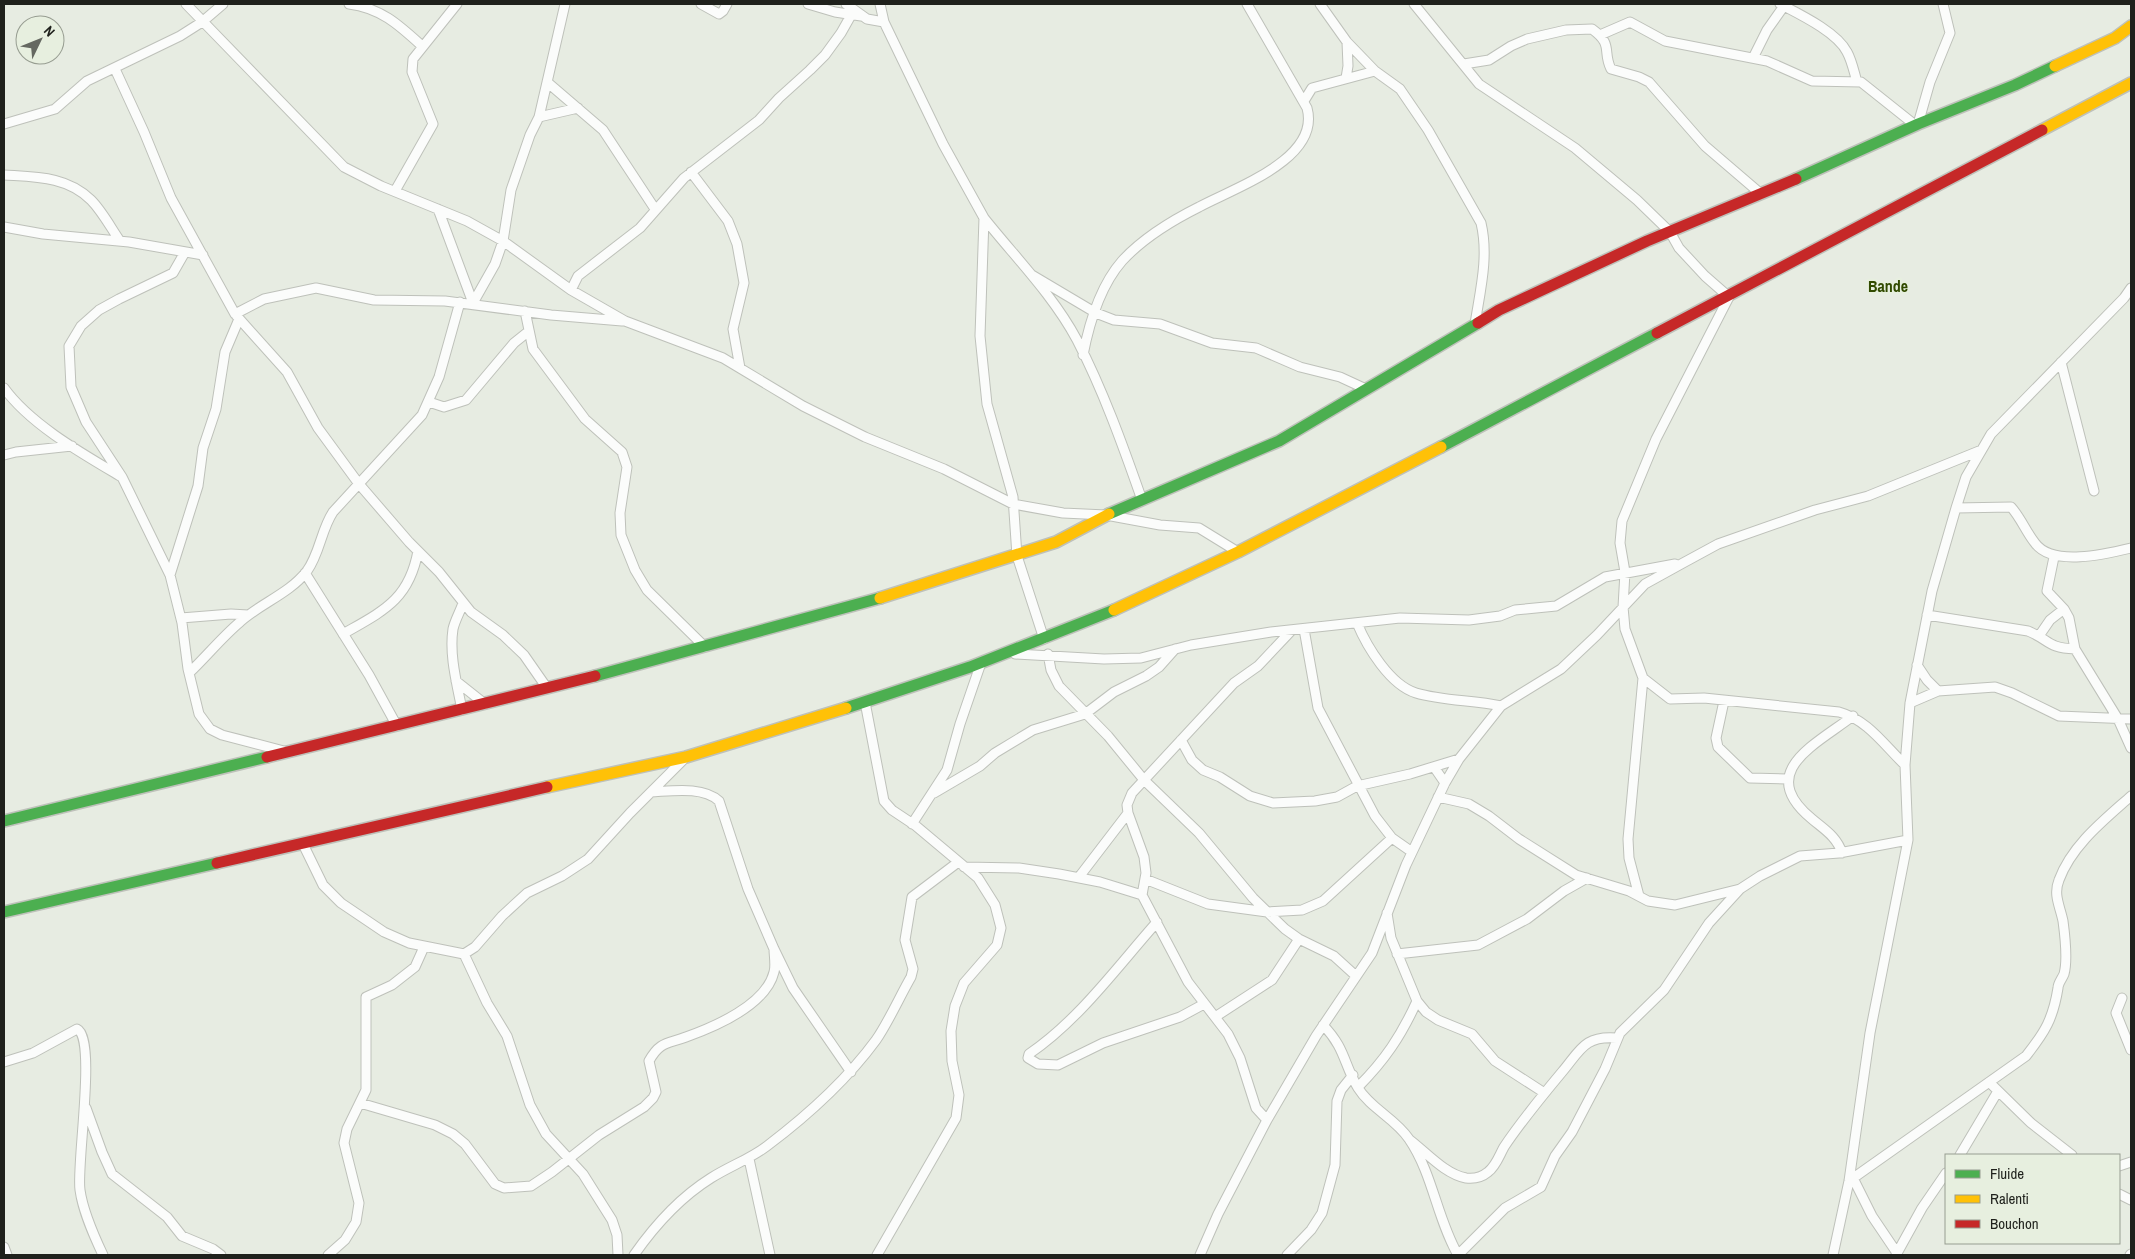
<svg xmlns="http://www.w3.org/2000/svg" width="2135" height="1259" font-family="'Archivo Narrow',sans-serif">
	<rect width="100%" height="100%" fill="#e7ece2"/>
	<g fill="none" stroke-linecap="round" stroke-linejoin="round">
		<defs>
			<path id="street" d="M 186,4 L 344,167 L 381,186 L 467,221 L 503,241 L 571,290 L 625,321 L 723,358 L 803,406 L 865,437 L 944,469 L 1013,504 L 1063,513 L 1106,515 L 1160,525 L 1199,528 L 1238,552
				M 349,4 C 381,8 399,25 422,46
				M 701,4 L 719,14 L 723,11 L 727,4
				M 808,4 L 835,12 L 861,16
				M 846,4 L 867,19 L 884,22
				M 880,4 L 884,22 L 943,144 L 984,218 L 980,336 L 987,404 L 1013,497 L 1017,556 L 1044,639
				M 1320,4 L 1347,42 L 1375,71 L 1400,89 L 1428,130 L 1481,223 C 1489,257 1480,291 1475,324
				M 1414,4 L 1479,84 L 1575,148 L 1637,200 L 1670,232 L 1679,248 L 1705,276 L 1729,297 L 1656,439 L 1622,521 L 1620,543 L 1625,572 L 1623,607 L 1625,629 L 1643,678 L 1670,699 L 1704,698 L 1839,712 C 1868,720 1884,745 1905,765
				M 1780,4 C 1799,14 1837,32 1847,52 C 1852,61 1854,72 1857,82
				M 1600,35 L 1630,22 L 1665,41 L 1767,61 L 1812,81 L 1861,82 L 1915,125
				M 1753,58 L 1767,30 L 1784,6
				M 1464,64 L 1489,60 L 1511,46 L 1527,39 L 1566,30 L 1592,29 C 1614,45 1602,51 1611,69 L 1639,77 L 1649,82 L 1705,146 L 1761,194
				M 115,69 L 144,132 L 171,198 L 235,314 L 287,372 L 318,428 L 359,484 L 409,542 L 439,572 L 471,612 L 503,635 L 524,655 L 547,688
				M 1346,78 L 1348,66 L 1347,42
				M 547,82 L 603,130 L 655,209
				M 1304,101 L 1312,88 L 1375,71
				M 539,117 L 578,108
				M 4,124 L 55,109 L 87,81 L 180,36 L 202,22 L 223,4
				M 1918,124 L 1930,82 L 1950,33 L 1943,4
				M 691,172 L 728,221 L 737,244 L 744,283 L 733,329 L 740,368
				M 4,175 C 35,177 67,176 91,200 C 102,211 111,228 120,241
				M 395,191 L 433,124 L 412,72 L 413,59 L 457,4
				M 438,209 L 473,303
				M 984,218 C 1015,257 1053,295 1077,340 C 1103,390 1123,446 1142,500
				M 4,227 L 43,234 L 129,242 L 203,255
				M 185,252 L 173,273 L 119,299 L 99,310 L 81,326 L 69,346 L 71,387 L 86,422 L 122,477 L 170,575 L 182,623 L 188,669 L 199,714 L 210,729 L 222,735 L 284,751
				M 1032,275 L 1096,313 L 1114,320 L 1160,324 L 1212,343 L 1256,348 L 1300,367 L 1340,377 L 1366,389
				M 571,290 L 578,276 L 640,228 L 684,178 L 759,120 L 779,98 L 810,70 L 825,55 L 841,33 L 854,10
				M 473,303 L 495,264 L 503,241 L 511,190 L 530,135 L 539,117 L 565,4
				M 525,311 L 533,349 L 585,419 L 622,452 L 627,467 L 620,513 L 621,535 L 635,570 L 647,590 L 705,647
				M 235,314 L 264,299 L 316,288 L 374,300 L 445,301 L 551,315 L 622,321
				M 1083,355 C 1089,324 1101,285 1122,261 C 1143,238 1171,221 1199,207 C 1234,188 1321,159 1307,108 L 1247,4
				M 2061,362 L 2094,491
				M 4,388 C 30,424 81,453 120,476
				M 429,402 L 444,407 L 466,400 L 514,343 L 529,331
				M 4,455 L 16,452 L 72,446
				M 1956,508 L 2011,507 C 2021,518 2026,532 2035,543 C 2052,567 2106,554 2131,548
				M 2054,557 L 2047,591 L 2064,609 L 2069,618 L 2075,649 L 2118,719 L 2131,748
				M 305,573 L 369,675 L 397,726
				M 170,575 L 198,486 L 203,448 L 216,409 L 225,352 L 239,319
				M 1927,615 L 2028,631 C 2050,640 2047,648 2075,649
				M 181,618 L 231,614 L 248,615
				M 1357,623 C 1367,647 1390,685 1416,693 C 1443,701 1473,700 1501,706
				M 1304,629 L 1318,708 L 1375,816 L 1392,838 L 1412,852
				M 343,634 C 383,611 409,600 418,551
				M 2039,636 L 2050,620 L 2064,609
				M 1015,654 L 1104,659 L 1141,658 L 1191,645 L 1271,632 L 1400,618 L 1469,620 L 1500,616 L 1515,610 L 1556,606 L 1605,577 L 1675,564
				M 1048,654 L 1051,670 L 1059,686 L 1108,736 L 1144,780 L 1199,833 L 1253,898 L 1285,929 L 1299,939 L 1334,956 L 1356,976
				M 1917,665 L 1927,680 L 1938,691
				M 189,673 C 206,657 222,637 240,622 C 261,603 289,594 307,571 C 320,553 321,530 333,512 L 422,415 L 439,377 L 460,302
				M 456,681 L 485,704
				M 1724,701 L 1716,738 L 1718,747 L 1750,778 L 1787,779
				M 865,702 L 884,801 L 892,810 L 916,826 L 978,878 L 995,905 L 1001,928 L 997,945 L 964,983 L 955,1006 L 951,1031 L 952,1061 L 959,1095 L 956,1118 L 877,1255
				M 1910,703 L 1938,691 L 1995,687 L 2012,693 L 2059,716 L 2131,719
				M 462,710 C 457,684 449,655 453,629 C 455,620 460,612 463,603
				M 1181,740 L 1192,760 L 1203,770 L 1220,777 L 1250,796 L 1273,803 L 1315,801 L 1337,797 L 1357,786 L 1410,774 L 1459,759
				M 1434,767 L 1445,783
				M 651,792 C 672,791 703,786 719,801 L 748,889 L 774,949 L 793,988 L 851,1072
				M 934,793 L 980,766 L 995,753 L 1033,730 L 1085,714 L 1114,692 L 1146,676 L 1159,667 L 1175,649
				M 1438,797 L 1469,804 L 1489,816 L 1519,839 L 1576,875 L 1629,891 L 1648,901 L 1675,905 L 1740,889
				M 912,824 L 947,770 L 960,724 L 981,663
				M 303,844 L 323,885 L 341,903 L 384,932 L 409,943 L 464,954 L 475,947 L 502,916 L 527,893 L 562,876 L 588,859 L 630,813 L 683,760
				M 1842,853 C 1837,837 1825,830 1812,819 C 1755,772 1815,745 1853,716
				M 964,867 L 1019,868 L 1059,874 L 1100,882 L 1142,895 L 1188,982 L 1228,1034 L 1240,1058 L 1256,1108 L 1267,1120
				M 1079,877 L 1128,813
				M 1145,879 L 1208,904 L 1267,912 L 1302,910 L 1323,901 L 1392,838
				M 1142,895 L 1146,873 L 1144,857 L 1128,813 L 1127,805 L 1132,793 L 1234,683 L 1258,666 L 1292,630
				M 1639,896 L 1629,858 L 1628,839 L 1643,678
				M 1387,913 L 1391,938 L 1417,1001 L 1426,1012 L 1438,1020 L 1472,1034 L 1495,1061 L 1543,1092
				M 1157,922 C 1117,967 1079,1020 1029,1054 L 1028,1058 L 1038,1064 L 1058,1065 L 1103,1043 L 1180,1017 L 1204,1004
				M 464,954 L 487,1003 L 507,1036 L 530,1105 L 546,1134 L 583,1174 L 612,1220 L 617,1235 L 618,1255
				M 1397,954 L 1478,945 L 1527,919 L 1564,891 L 1587,878
				M 2122,998 L 2116,1013 L 2131,1050
				M 1215,1017 L 1272,980 L 1299,939
				M 1323,1025 C 1346,1049 1343,1063 1358,1088 C 1371,1109 1395,1118 1409,1139 C 1433,1174 1437,1219 1458,1255
				M 4,1062 L 33,1053 L 77,1029 C 97,1038 76,1166 80,1190 C 83,1212 94,1236 103,1255
				M 1989,1082 L 2031,1123 L 2072,1155
				M 1358,1087 C 1385,1060 1401,1036 1417,1001
				M 360,1103 L 435,1125 L 453,1134 L 465,1144 L 495,1184 L 504,1188 L 531,1186 L 552,1172 L 599,1135 L 644,1107 L 653,1098 L 656,1092 L 649,1061 C 660,1041 668,1044 686,1037 C 714,1027 766,1005 774,972 C 776,966 774,956 774,949
				M 86,1108 L 102,1152 L 112,1174 L 167,1217 L 182,1236 L 213,1249 L 221,1255
				M 1410,1140 C 1427,1153 1445,1174 1466,1178 C 1474,1179 1482,1177 1488,1172 C 1496,1166 1499,1156 1504,1147 C 1522,1120 1542,1096 1562,1072 C 1580,1051 1584,1035 1617,1038
				M 1960,1155 L 1998,1091
				M 749,1159 L 770,1255
				M 2119,1166 L 2131,1162
				M 1853,1178 L 1872,1216 L 1897,1253
				M 1849,1181 L 2026,1056 C 2045,1032 2053,1019 2058,988 C 2058,983 2062,979 2064,974 C 2068,960 2065,936 2063,921 C 2060,906 2053,895 2059,880 C 2072,845 2104,820 2131,796
				M 2119,1194 L 2131,1200
				M 4,1247 L 7,1255
				M 328,1255 L 345,1240 L 356,1222 L 359,1203 L 344,1143 L 347,1129 L 366,1090 L 366,997 L 392,985 L 415,967 L 424,947
				M 634,1255 C 655,1225 679,1198 711,1178 C 730,1166 750,1159 767,1146 C 808,1115 846,1081 876,1040 C 888,1023 900,996 911,977 L 913,969 L 905,940 L 912,897 L 957,863
				M 1200,1255 L 1218,1214 L 1267,1120 L 1316,1036 L 1372,953 L 1406,865 L 1445,783 L 1459,759 L 1501,706 L 1561,669 L 1597,635 L 1645,584 L 1683,563 L 1718,544 L 1815,510 L 1868,496 L 1979,451
				M 1287,1255 L 1311,1230 L 1322,1213 L 1335,1165 L 1337,1101 L 1341,1090 L 1353,1075
				M 1458,1255 L 1505,1208 L 1541,1187 L 1555,1156 L 1572,1132 L 1605,1069 L 1620,1033 L 1664,990 L 1709,923 L 1740,889 L 1760,876 L 1800,856 L 1839,853 L 1908,840
				M 1833,1255 L 1849,1181 L 1870,1033 L 1908,840 L 1905,765 L 1910,703 L 1932,591 L 1956,508 L 1966,477 L 1991,434 L 2124,298 L 2131,288
				M 1896,1255 L 1922,1208 L 1946,1173
				M 2130,1255 L 2131,1254"/>
			<path id="fast" d="M 1796,179 L 1918,124 L 2015,85 L 2055,66
				M 1441,447 L 1657,333
				M 1109,514 L 1279,441 L 1478,323
				M 595,676 L 880,598
				M 846,708 L 970,667 L 1114,610
				M 4,821 L 267,757
				M 4,912 L 217,863"/>
			<path id="slow" d="M 2055,66 L 2115,38 L 2131,26
				M 2042,130 L 2131,83
				M 880,598 L 1056,542 L 1109,514
				M 1114,610 L 1238,552 L 1441,447
				M 547,787 L 686,757 L 846,708"/>
			<path id="jam" d="M 1478,323 L 1499,310 L 1647,241 L 1796,179
				M 1657,333 L 2042,130
				M 267,757 L 595,676
				M 217,863 L 547,787"/>
		</defs>
		<use href="#street" stroke="#bec1ba" stroke-width="11"/>
		<use href="#fast" stroke="#bec1ba" stroke-width="14"/>
		<use href="#slow" stroke="#bec1ba" stroke-width="14"/>
		<use href="#jam" stroke="#bec1ba" stroke-width="14"/>
		<use href="#street" stroke="#fbfcfb" stroke-width="9"/>
		<use href="#fast" stroke="#4caf50" stroke-width="11"/>
		<use href="#slow" stroke="#ffc107" stroke-width="11"/>
		<use href="#jam" stroke="#c62828" stroke-width="11"/>
	</g>
	<g text-anchor="middle" stroke-width="4.5" stroke-linejoin="round" paint-order="stroke">
		<g font-size="16" font-weight="bold" fill="#324b00" stroke="#e7efdf">
			<text x="1888" y="292">Bande</text>
		</g>
	</g>
	<rect width="2135" height="1259" fill="none" stroke="#1f211c" stroke-width="10"/>
	<rect x="1945" y="1154" width="175" height="90" fill="#e7efdf" stroke="#979d91"/>
	<rect x="1955" y="1170" width="25" height="8" fill="#4caf50" stroke="#979d91"/>
	<text x="1990" y="1179" font-size="15" fill="#1f211c">Fluide</text>
	<rect x="1955" y="1195" width="25" height="8" fill="#ffc107" stroke="#979d91"/>
	<text x="1990" y="1204" font-size="15" fill="#1f211c">Ralenti</text>
	<rect x="1955" y="1220" width="25" height="8" fill="#c62828" stroke="#979d91"/>
	<text x="1990" y="1229" font-size="15" fill="#1f211c">Bouchon</text>
	<g transform="translate(40 40) rotate(47)"><circle r="24" fill="#e7efdf" stroke="#979d91"/>
	<path d="M0-4L9 19L0 12L-9 19Z" fill="#656861"/>
	<text y="-8" font-size="14" font-weight="bold" text-anchor="middle" fill="#1f211c">N</text>
	</g>
</svg>
